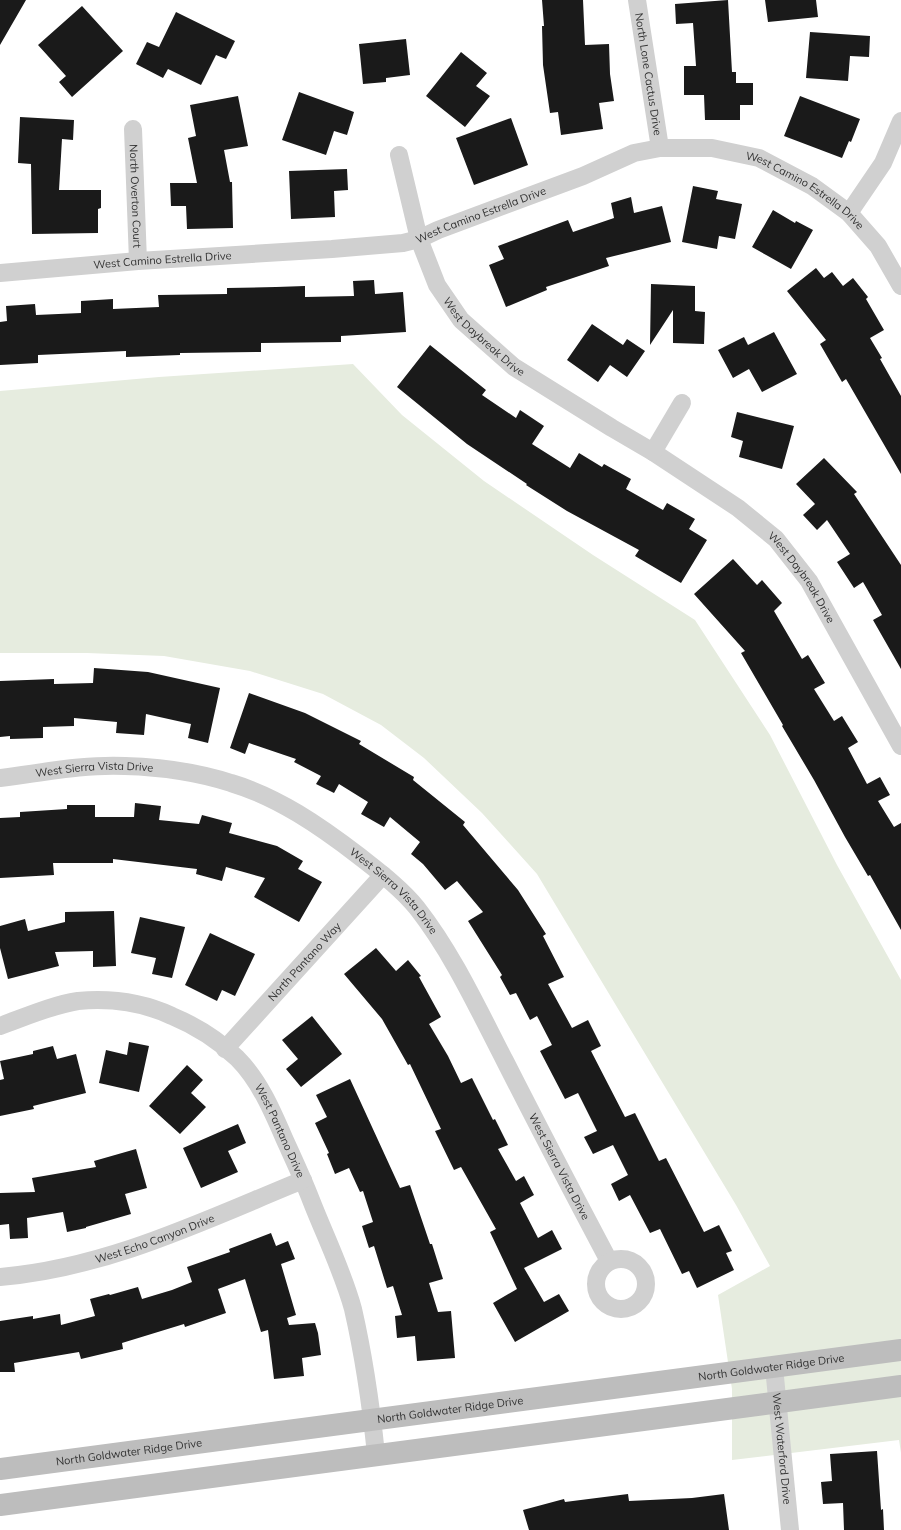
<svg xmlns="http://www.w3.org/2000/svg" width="901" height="1530" font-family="Mulish,sans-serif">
	<rect width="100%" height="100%" fill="#fff"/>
	<path fill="#e6ecdf" d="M 353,364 L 402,415 L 484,481 L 593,555 L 695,620 L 770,735 L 837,865 L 901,980 L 901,1453 L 899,1440 L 732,1460 L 732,1389 L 718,1295 L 770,1266 L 736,1205 L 537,874 L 482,813 L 424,758 L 381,725 L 323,694 L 250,671 L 164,656 L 87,653 L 0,653 L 0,391 L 159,377 Z"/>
	<path fill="#1a1a1a" d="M 0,0 L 26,0 L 0,45 Z
		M 542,0 L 583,0 L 585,45 L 609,44 L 610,74 L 614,101 L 599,103 L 603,129 L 561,135 L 558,112 L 550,113 L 543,65 L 542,26 L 544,26 Z
		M 728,0 L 732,72 L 736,72 L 736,83 L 753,83 L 753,105 L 740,105 L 740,120 L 705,120 L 704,95 L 684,95 L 684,66 L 696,66 L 693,23 L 676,24 L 675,4 Z
		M 765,0 L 816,0 L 818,17 L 768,22 Z
		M 82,6 L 123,51 L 72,97 L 59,82 L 66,76 L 38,45 Z
		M 176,12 L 235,41 L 226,59 L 216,55 L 201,85 L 168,69 L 163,78 L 136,64 L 147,42 L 159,47 Z
		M 810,32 L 870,36 L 869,57 L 850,56 L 848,81 L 806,78 Z
		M 406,39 L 410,75 L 386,78 L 386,82 L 363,84 L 359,44 Z
		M 461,52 L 487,73 L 476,86 L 490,96 L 465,127 L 426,96 Z
		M 299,92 L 354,112 L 347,135 L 334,131 L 326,155 L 282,140 Z
		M 238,96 L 248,146 L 224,150 L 230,182 L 232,182 L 233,228 L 187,229 L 186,206 L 171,206 L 170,183 L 197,183 L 188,138 L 196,136 L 190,105 Z
		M 800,96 L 860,119 L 851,142 L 849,141 L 842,158 L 784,136 Z
		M 20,117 L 74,120 L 73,140 L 62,139 L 59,190 L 101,190 L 101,208 L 98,209 L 98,233 L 32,234 L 31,164 L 18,163 Z
		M 511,118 L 528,165 L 474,185 L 456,138 Z
		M 347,169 L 348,190 L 334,191 L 335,217 L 291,219 L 289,171 Z
		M 693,186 L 718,191 L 716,199 L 742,204 L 735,239 L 719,236 L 717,249 L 682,242 Z
		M 631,197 L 634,213 L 662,206 L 671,242 L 606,258 L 609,266 L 546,287 L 547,290 L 506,307 L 489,265 L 504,259 L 498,246 L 568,220 L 573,232 L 614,218 L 611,203 Z
		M 773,210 L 795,223 L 796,221 L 813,230 L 791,269 L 752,247 Z
		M 816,268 L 824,278 L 832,272 L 843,286 L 853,278 L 868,297 L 866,299 L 884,330 L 870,338 L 882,358 L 880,359 L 901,396 L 901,474 L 846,379 L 842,382 L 820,344 L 826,340 L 787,291 Z
		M 374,280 L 375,294 L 403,292 L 406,332 L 341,336 L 341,342 L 261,343 L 261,352 L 180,353 L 180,355 L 126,357 L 126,351 L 38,355 L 38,363 L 0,365 L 0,322 L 7,321 L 6,306 L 35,304 L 36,315 L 81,313 L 81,301 L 113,299 L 113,309 L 159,307 L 158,295 L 227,294 L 227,288 L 276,287 L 305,286 L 305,297 L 354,296 L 353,281 Z
		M 651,284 L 695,286 L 695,311 L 705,312 L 704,344 L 673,343 L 673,310 L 650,345 Z
		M 592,324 L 623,345 L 627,339 L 645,351 L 627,377 L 610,365 L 598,382 L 567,360 Z
		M 774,332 L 797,374 L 762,392 L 749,369 L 733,378 L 718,350 L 744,337 L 748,345 Z
		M 430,345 L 486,390 L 482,395 L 516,418 L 520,410 L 544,426 L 532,444 L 570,468 L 579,453 L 602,467 L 604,464 L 631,479 L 626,489 L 663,510 L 667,503 L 695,519 L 689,529 L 707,540 L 681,583 L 635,556 L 639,550 L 567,511 L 526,485 L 527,484 L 467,444 L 397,387 Z
		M 737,412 L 794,426 L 782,469 L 739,457 L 743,441 L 731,437 Z
		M 824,458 L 857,492 L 854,494 L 901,565 L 901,669 L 873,620 L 882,615 L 863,582 L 854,588 L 837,562 L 850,554 L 827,520 L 817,530 L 803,515 L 815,504 L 796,484 Z
		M 733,559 L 757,585 L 762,580 L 782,603 L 774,611 L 802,659 L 808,655 L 825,683 L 814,689 L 834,721 L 842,716 L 858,742 L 848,748 L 867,784 L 880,777 L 890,795 L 878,801 L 894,827 L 901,823 L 901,930 L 870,875 L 868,876 L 845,837 L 814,780 L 782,726 L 783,725 L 741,653 L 745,651 L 694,594 Z
		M 94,668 L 148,672 L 220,688 L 208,743 L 188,738 L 191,724 L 146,714 L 144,735 L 116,733 L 117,722 L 74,718 L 74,726 L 43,727 L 43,738 L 10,739 L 10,736 L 0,737 L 0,681 L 54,679 L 54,684 L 93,683 Z
		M 249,693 L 305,713 L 361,741 L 359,744 L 414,777 L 413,780 L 465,822 L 463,825 L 518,890 L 546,934 L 543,936 L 564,977 L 548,984 L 572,1028 L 588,1020 L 601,1046 L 591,1051 L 625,1117 L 635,1113 L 659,1161 L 666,1158 L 704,1232 L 719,1225 L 732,1251 L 726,1253 L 734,1270 L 697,1288 L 689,1271 L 682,1274 L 660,1229 L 650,1233 L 630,1195 L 619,1201 L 611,1184 L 628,1175 L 613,1145 L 593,1154 L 584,1137 L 597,1131 L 578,1093 L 565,1099 L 540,1051 L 552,1045 L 537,1016 L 530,1020 L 516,993 L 510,995 L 500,977 L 502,975 L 468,921 L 483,912 L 457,881 L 445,890 L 423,864 L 411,854 L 420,842 L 390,817 L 384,827 L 361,814 L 368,802 L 339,784 L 334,793 L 316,784 L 321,776 L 294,762 L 296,759 L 249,743 L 245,754 L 230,748 Z
		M 135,803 L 161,806 L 159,820 L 199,824 L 202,815 L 232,823 L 229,833 L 277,846 L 303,861 L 298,869 L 322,882 L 299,922 L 254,897 L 265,878 L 226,867 L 222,881 L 196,874 L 197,869 L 113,859 L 113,863 L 53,863 L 54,875 L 0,878 L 0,818 L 20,817 L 20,812 L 67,809 L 67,805 L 95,805 L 95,817 L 134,817 Z
		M 114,911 L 116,966 L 93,967 L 93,951 L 55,952 L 59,966 L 8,979 L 0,948 L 0,926 L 25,919 L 28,931 L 65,922 L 65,912 Z
		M 140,917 L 185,927 L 172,978 L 152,974 L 156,958 L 131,953 Z
		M 210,933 L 255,954 L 235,996 L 222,990 L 217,1001 L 185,985 Z
		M 376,948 L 396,971 L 408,960 L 421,976 L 419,977 L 441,1017 L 429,1024 L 448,1056 L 461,1083 L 472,1078 L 493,1120 L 495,1119 L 508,1145 L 498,1149 L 516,1181 L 524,1176 L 534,1195 L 520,1203 L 538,1238 L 552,1230 L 562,1249 L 524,1268 L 544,1302 L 559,1294 L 569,1311 L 515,1342 L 493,1303 L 517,1289 L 490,1232 L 496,1229 L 461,1167 L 454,1170 L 435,1131 L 441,1129 L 410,1064 L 408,1065 L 382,1019 L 344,974 Z
		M 312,1016 L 342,1054 L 301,1087 L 286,1069 L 298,1059 L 282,1040 Z
		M 129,1042 L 149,1046 L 139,1092 L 99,1083 L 106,1050 L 127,1055 Z
		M 53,1046 L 57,1059 L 76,1054 L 86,1093 L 33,1106 L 34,1109 L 0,1116 L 0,1080 L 4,1079 L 0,1061 L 33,1054 L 33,1051 Z
		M 187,1065 L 203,1080 L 191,1093 L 206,1107 L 180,1134 L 149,1106 Z
		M 350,1079 L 400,1188 L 410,1185 L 430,1244 L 432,1244 L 443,1279 L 429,1283 L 438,1312 L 451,1311 L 455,1358 L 417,1361 L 415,1336 L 397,1338 L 395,1316 L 402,1315 L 393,1286 L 387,1288 L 374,1246 L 369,1248 L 362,1226 L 373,1222 L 363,1191 L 360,1192 L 349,1168 L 335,1174 L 327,1154 L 329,1153 L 315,1123 L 327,1117 L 316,1095 Z
		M 238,1124 L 246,1143 L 228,1151 L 238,1172 L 201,1188 L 183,1148 Z
		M 136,1149 L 147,1188 L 125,1194 L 131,1214 L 86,1227 L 86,1228 L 67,1232 L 63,1212 L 27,1218 L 28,1238 L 10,1239 L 9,1224 L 0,1225 L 0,1193 L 35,1192 L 32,1178 L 96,1167 L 94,1161 Z
		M 271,1233 L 276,1246 L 288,1241 L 295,1259 L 281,1264 L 296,1315 L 287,1318 L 289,1325 L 315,1323 L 318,1333 L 321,1355 L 302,1358 L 304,1376 L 274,1379 L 268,1330 L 261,1332 L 245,1279 L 218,1289 L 226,1313 L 185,1327 L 184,1324 L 122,1343 L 123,1349 L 81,1359 L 79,1352 L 14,1363 L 15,1372 L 0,1372 L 0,1321 L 33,1316 L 33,1319 L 60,1314 L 61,1325 L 95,1316 L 90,1299 L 109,1294 L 110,1295 L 138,1287 L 142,1299 L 172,1290 L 192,1282 L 187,1267 L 230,1252 L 229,1249 Z
		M 877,1451 L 881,1510 L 883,1509 L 884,1530 L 844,1530 L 843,1503 L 823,1504 L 821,1482 L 832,1481 L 830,1454 Z
		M 628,1494 L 629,1501 L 692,1498 L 724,1494 L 729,1530 L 529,1530 L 523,1510 L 564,1499 L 565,1502 Z"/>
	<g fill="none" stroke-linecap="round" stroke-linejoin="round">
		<g stroke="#d0d0d0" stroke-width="18">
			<path id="s1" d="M 637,0 L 660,148"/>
			<path id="s2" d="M 133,129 L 138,261"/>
			<path id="s3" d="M 399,155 L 419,239 L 437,285 L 461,320 L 514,367 L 612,428 L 653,452 L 738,508 L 776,539 L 809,581 L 901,746"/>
			<path d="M 849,213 L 883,163 L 901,121"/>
			<path id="s4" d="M 0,273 L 138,261 L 332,249 L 403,243 L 419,239 L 438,230 L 583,176 L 634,153 L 660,148 L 712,148 L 759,158 L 812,186 L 849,213 L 878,246 L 901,286"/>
			<path d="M 653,452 L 682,403"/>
			<path id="s5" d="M 0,778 C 41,773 84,764 125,766 C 160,767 197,772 231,783 C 278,797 320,826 359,856 C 378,871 401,888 417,908 C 453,954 478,1009 505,1061 C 539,1128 574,1195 609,1261"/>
			<path id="s6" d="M 0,1026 C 25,1017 52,1005 78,1001 C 111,998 142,1002 172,1016 C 196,1026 218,1040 237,1058 C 259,1080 272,1110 284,1138 C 293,1158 303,1179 311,1200 C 325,1236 343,1272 353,1309 C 364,1357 371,1406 376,1454"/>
			<path id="s7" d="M 225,1049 L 383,875"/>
			<circle cx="621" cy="1284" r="25"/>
			<path id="s8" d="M 0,1277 C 108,1268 205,1220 303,1180"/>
			<path id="s9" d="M 774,1367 L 790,1530"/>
		</g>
		<g stroke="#bdbdbd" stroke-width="22">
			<path id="s10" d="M 0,1469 L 901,1350"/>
			<path d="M 0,1505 L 901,1386"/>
		</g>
	</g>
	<g text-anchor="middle" stroke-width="4" stroke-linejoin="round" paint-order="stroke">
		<g font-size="11" fill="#333" stroke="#fff">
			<text dy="4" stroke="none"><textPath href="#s1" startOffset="75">North Lone Cactus Drive</textPath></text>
			<text dy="4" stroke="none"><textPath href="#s4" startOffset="835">West Camino Estrella Drive</textPath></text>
			<text dy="4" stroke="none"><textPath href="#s2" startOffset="67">North Overton Court</textPath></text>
			<text dy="4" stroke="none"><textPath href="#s4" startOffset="487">West Camino Estrella Drive</textPath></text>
			<text dy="4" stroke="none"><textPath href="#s4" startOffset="163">West Camino Estrella Drive</textPath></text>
			<text dy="4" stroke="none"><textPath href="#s3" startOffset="206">West Daybreak Drive</textPath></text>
			<text dy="4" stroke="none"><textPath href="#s3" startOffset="609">West Daybreak Drive</textPath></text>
			<text dy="4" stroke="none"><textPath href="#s5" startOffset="95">West Sierra Vista Drive</textPath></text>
			<text dy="4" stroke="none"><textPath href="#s5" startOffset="431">West Sierra Vista Drive</textPath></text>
			<text dy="4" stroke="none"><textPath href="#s7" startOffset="118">North Pantano Way</textPath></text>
			<text dy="4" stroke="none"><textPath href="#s6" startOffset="341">West Pantano Drive</textPath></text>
			<text dy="4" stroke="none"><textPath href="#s5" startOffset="755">West Sierra Vista Drive</textPath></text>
			<text dy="4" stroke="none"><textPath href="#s8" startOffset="160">West Echo Canyon Drive</textPath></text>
			<text dy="4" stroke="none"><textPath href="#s10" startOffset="778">North Goldwater Ridge Drive</textPath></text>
			<text dy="4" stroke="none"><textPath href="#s10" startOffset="454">North Goldwater Ridge Drive</textPath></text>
			<text dy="4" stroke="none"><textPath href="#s9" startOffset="82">West Waterford Drive</textPath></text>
			<text dy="4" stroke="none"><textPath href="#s10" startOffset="130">North Goldwater Ridge Drive</textPath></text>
		</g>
	</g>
</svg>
